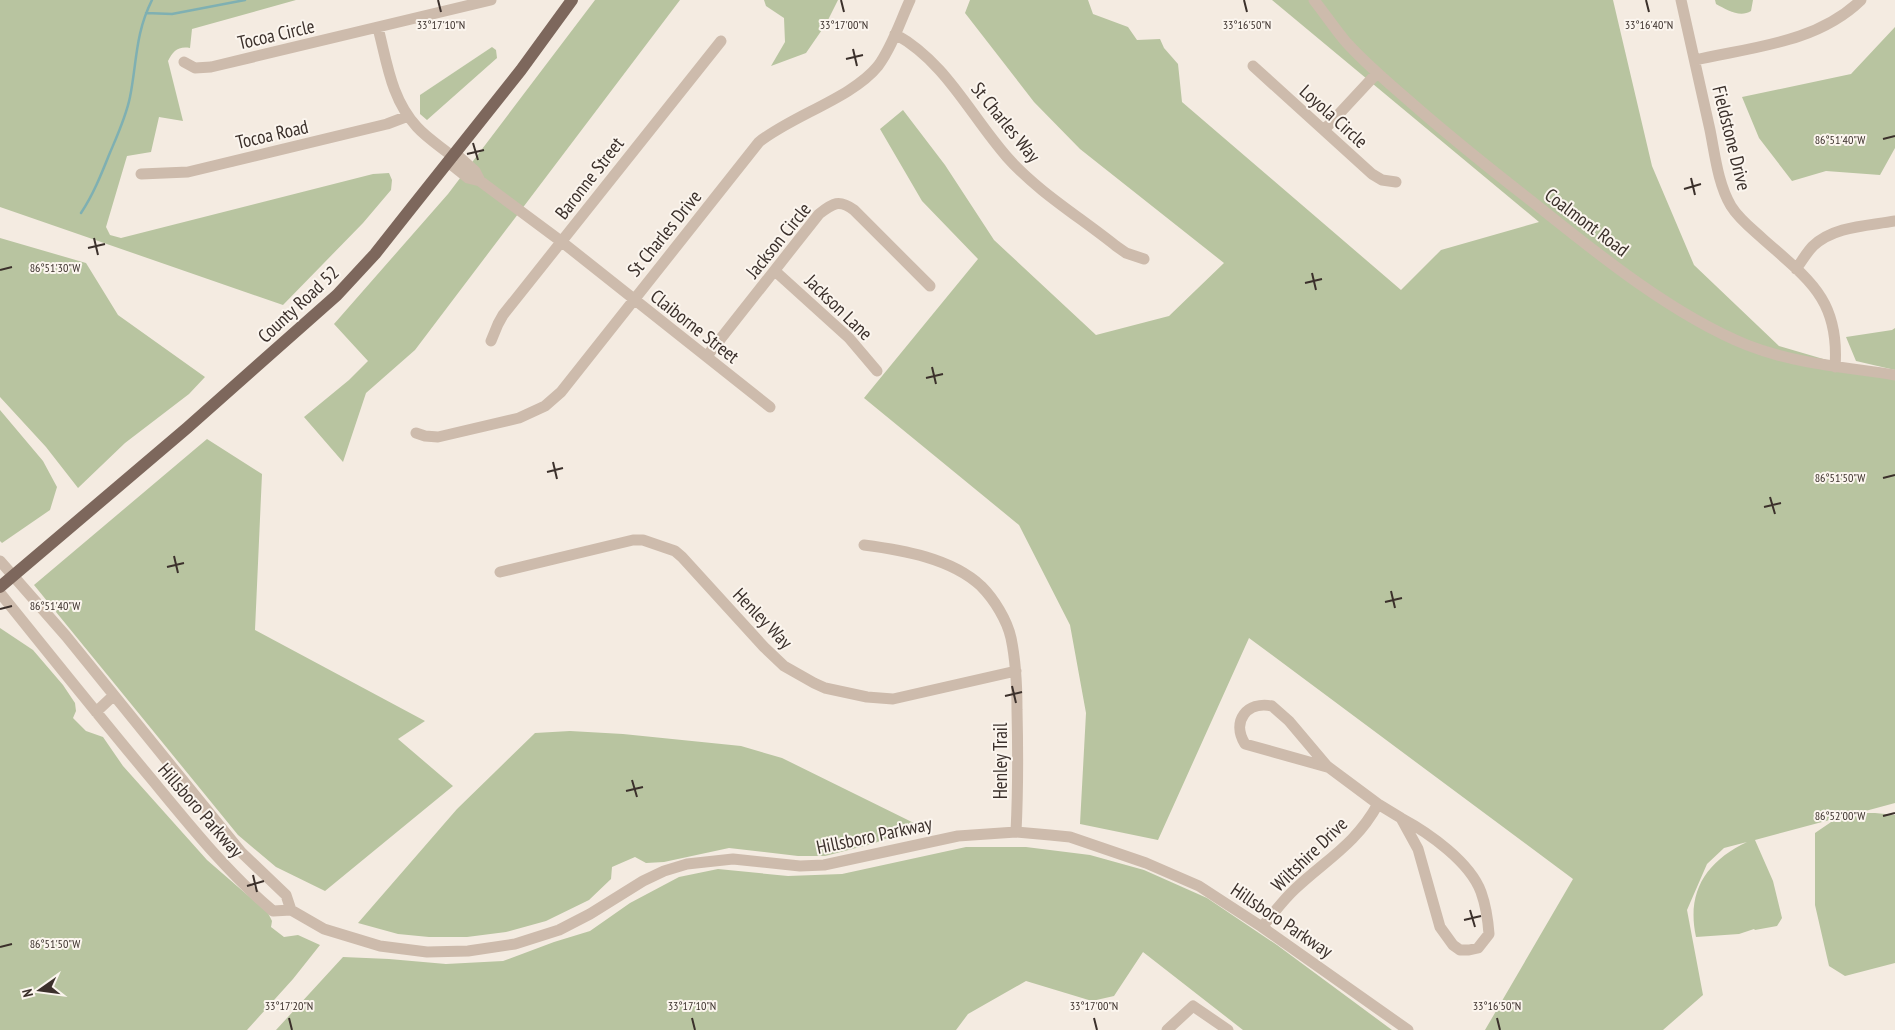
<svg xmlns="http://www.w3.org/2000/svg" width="1895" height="1030" font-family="'PT Sans Narrow',sans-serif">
	<rect width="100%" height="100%" fill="#f4ebe1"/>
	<path fill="#b8c4a0" d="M 0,0 L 296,0 L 192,29 L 190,48 C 178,46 173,51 168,61 L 183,121 L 159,117 L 151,152 L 127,156 L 106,227 L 110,235 L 121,238 L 373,174 L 389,173 L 392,180 L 391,190 L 363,223 L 283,305 L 0,207 Z
		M 595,0 L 680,0 L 415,350 L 366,393 L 343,462 L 304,417 L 349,380 L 368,361 L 334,324 L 448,194 Z
		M 764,0 L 838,0 L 826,24 L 806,53 L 771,66 L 785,42 L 784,18 L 766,6 Z
		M 970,0 L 1088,0 L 1093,14 L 1128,27 L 1137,40 L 1160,39 L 1164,48 L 1178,64 L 1182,102 L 1401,290 L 1441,250 L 1539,222 L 1272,0 L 1613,0 L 1652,166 L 1694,265 L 1779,346 L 1895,380 L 1895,803 L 1858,813 L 1875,813 L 1895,815 L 1895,963 L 1845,976 L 1829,966 L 1815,905 L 1815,833 L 1837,818 L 1755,840 L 1773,881 L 1782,918 L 1777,926 L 1755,930 L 1754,929 L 1739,934 L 1696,937 C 1686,891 1707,861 1747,842 L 1724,848 L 1707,864 L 1687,910 L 1703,995 L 1663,1030 L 1485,1030 L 1573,879 L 1249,638 L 1158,840 L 1080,824 L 1086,713 L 1070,625 L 1019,525 L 864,398 L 978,259 L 922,201 L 880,129 L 903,110 L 945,165 L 994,240 L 1096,335 L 1169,316 L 1224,263 L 1080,149 L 1034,102 L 965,13 Z
		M 1715,0 L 1753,0 L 1751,11 C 1740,18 1727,10 1716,4 Z
		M 1895,27 L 1895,148 L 1880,175 L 1826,171 L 1792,181 L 1759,138 L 1742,97 L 1851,74 Z
		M 492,47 L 496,50 L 497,58 L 427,120 L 420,114 L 420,95 Z
		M 0,238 L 86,263 L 118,315 L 205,377 L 189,394 L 125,443 L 78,488 L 46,447 L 0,397 Z
		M 1895,328 L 1895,370 L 1856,361 L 1846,337 L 1892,330 Z
		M 0,410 L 43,461 L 57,487 L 50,510 L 2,543 L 0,541 Z
		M 207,439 L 262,474 L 255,630 L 425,721 L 398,739 L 453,786 L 325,891 L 276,867 L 238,835 L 34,585 Z
		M 0,628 L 33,650 L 63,685 L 75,703 L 76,711 L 73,718 L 86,731 L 103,737 L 123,766 L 207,860 L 268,913 L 272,921 L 271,927 L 284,937 L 298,935 L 320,945 L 293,979 L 247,1030 L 0,1030 Z
		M 570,731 L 623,734 L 741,746 L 782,758 L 920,826 L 872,844 L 825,856 L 798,856 L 729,848 L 664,862 L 646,863 L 635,857 L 612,867 L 611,879 L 589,900 L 546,921 L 506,932 L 467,937 L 429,937 L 398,934 L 358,923 L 457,809 L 535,733 Z
		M 966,847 L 1026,847 L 1090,855 L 1144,870 L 1207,898 L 1277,945 L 1392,1030 L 1243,1030 L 1143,952 L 1114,996 L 1092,1001 L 1026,981 L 968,1014 L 956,1030 L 276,1030 L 343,957 L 389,959 L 446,964 L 503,961 L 554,942 L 590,931 L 630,903 L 679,877 L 718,869 L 788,876 L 842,874 Z"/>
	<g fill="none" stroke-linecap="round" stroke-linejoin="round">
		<path stroke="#7fb0b2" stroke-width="2.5" d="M 146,13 L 172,14 L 245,0
			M 81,213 C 93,195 101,175 109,155 C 117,136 126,117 130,97 C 137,62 135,34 152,0"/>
		<path stroke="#cdbbac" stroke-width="11" d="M 1314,0 C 1325,14 1335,29 1346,42 C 1365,63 1386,81 1407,99 C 1450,137 1494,172 1539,207 C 1600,256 1675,316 1747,345 C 1795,364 1845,367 1895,375
			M 1681,0 C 1691,43 1700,87 1710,130 C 1715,155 1718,184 1731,206 C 1739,219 1752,229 1763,239 C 1808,279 1840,299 1835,367
			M 378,28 C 387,62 391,99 417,127 C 427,138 441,147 452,156
			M 895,34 C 946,62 970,115 1007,157 C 1038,192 1080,217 1116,246 L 1126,253 L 1144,259
			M 1695,60 C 1752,47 1817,43 1861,0
			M 184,62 L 195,68 L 211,67 L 491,0
			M 1253,66 L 1372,174 L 1382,180 L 1396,182
			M 1324,130 L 1377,73
			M 455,153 L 475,171 L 480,181
			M 448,162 L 468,178 L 480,181 L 562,242 L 770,407
			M 141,174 L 188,172 L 387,124 L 408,116
			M 1796,269 C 1802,261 1807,252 1813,246 C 1834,226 1867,226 1895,221
			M 775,271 L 849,338 L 877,371
			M 491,341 L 498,324 L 503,315 L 721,41
			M 707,356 L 819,214 C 833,203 839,199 854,210 L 930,286
			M 416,433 L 425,436 L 438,437 L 519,418 L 545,406 L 561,392 L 759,142 C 793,115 852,98 878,66 C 892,47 900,22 910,0
			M 864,545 C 902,550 951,558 981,586 C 994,599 1007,620 1011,638 C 1016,662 1017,686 1017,710 C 1018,751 1018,792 1016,832
			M 0,561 L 66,636 L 241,852 L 286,895 L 291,910
			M 500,572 L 633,540 L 643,540 L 675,551 L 682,557 L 764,647 L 784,666 L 814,683 L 825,688 L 867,697 L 893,699 L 1016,671
			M 0,593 C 51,656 102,720 154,782 C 191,827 228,873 273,911 L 291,910 L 324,929 L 380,946 L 427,952 L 468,951 L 515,944 L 559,930 L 590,914 L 643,881 L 664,871 L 687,864 L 733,859 L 800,866 L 824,865 L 958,836 L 1016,832 L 1050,835 L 1070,837 L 1146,863 L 1199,886 L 1262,927 L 1408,1030
			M 96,712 L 113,696
			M 1327,767 L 1245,744 C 1231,721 1247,701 1272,706 L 1289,721 L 1327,766 L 1378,804 L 1401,818 L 1418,849 L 1440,927 L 1453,945 L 1460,950 L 1469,950 L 1478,948 L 1489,934 C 1488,920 1486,906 1481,892 C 1470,862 1429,833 1401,818
			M 1262,927 C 1273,914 1283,900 1295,889 C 1327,859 1356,844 1378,804
			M 1167,1030 L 1193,1006 L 1228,1030"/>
		<path stroke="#7d675c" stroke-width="12" d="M 0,587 L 187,428 L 337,295 L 375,254 L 405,216 L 521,70 L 572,0"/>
	</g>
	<path fill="none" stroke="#3b302b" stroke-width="2" d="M 438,0 L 441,12M 841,0 L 844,12M 1244,0 L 1247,12M 1646,0 L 1649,12M 853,49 L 857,66M 846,59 L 863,55M 1883,139 L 1895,136M 473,143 L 478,160M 467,154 L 484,150M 1691,178 L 1695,195M 1684,189 L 1701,184M 94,238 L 98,255M 88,248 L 105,244M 0,270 L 12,267M 1312,273 L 1316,290M 1305,283 L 1322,279M 932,367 L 936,384M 926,378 L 943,374M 553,462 L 557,479M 547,472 L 563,468M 1883,478 L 1895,475M 1770,497 L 1775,514M 1764,507 L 1781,503M 174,556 L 178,573M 167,567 L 184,563M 1391,591 L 1395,608M 1385,602 L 1402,598M 0,609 L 12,606M 1012,686 L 1016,703M 1005,696 L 1022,692M 632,780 L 637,797M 626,791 L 643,787M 1883,816 L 1895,813M 253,875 L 257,892M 247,886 L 264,881M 1470,910 L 1475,927M 1464,920 L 1481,916M 0,947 L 12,944M 289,1018 L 292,1030M 692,1018 L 695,1030M 1094,1018 L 1097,1030M 1497,1018 L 1500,1030"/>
	<g text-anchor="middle" stroke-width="4" stroke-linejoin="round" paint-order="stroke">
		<g font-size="19" fill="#3b302b" stroke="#fbf5ee">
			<text transform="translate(276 34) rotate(-13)" y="7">Tocoa Circle</text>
			<text transform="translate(1334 116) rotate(42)" y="7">Loyola Circle</text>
			<text transform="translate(1006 122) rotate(51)" y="7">St Charles Way</text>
			<text transform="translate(272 134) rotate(-13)" y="7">Tocoa Road</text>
			<text transform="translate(1732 138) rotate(76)" y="7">Fieldstone Drive</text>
			<text transform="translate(589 178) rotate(-52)" y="7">Baronne Street</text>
			<text transform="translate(1587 222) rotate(37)" y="7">Coalmont Road</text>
			<text transform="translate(664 233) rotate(-51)" y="7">St Charles Drive</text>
			<text transform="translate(778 240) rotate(-51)" y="7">Jackson Circle</text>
			<text transform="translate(298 304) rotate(-43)" y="7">County Road 52</text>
			<text transform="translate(839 307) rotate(44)" y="7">Jackson Lane</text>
			<text transform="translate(695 326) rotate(38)" y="7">Claiborne Street</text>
			<text transform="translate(763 618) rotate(46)" y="7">Henley Way</text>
			<text transform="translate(1000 761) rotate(-90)" y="7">Henley Trail</text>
			<text transform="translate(201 810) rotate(49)" y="7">Hillsboro Parkway</text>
			<text transform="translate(874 835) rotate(-12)" y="7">Hillsboro Parkway</text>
			<text transform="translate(1309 854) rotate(-44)" y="7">Wiltshire Drive</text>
			<text transform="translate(1282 920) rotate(34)" y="7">Hillsboro Parkway</text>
		</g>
	</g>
	<g font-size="12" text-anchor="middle" fill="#3b302b" stroke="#fbf5ee" stroke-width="4" stroke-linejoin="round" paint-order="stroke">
		<text x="1649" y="29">33°16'40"N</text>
		<text x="441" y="29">33°17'10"N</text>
		<text x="844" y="29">33°17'00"N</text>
		<text x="1247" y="29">33°16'50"N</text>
		<text x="1840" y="144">86°51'40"W</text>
		<text x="55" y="272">86°51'30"W</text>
		<text x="1840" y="482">86°51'50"W</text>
		<text x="55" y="610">86°51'40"W</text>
		<text x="1840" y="820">86°52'00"W</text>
		<text x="55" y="948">86°51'50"W</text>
		<text x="289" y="1010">33°17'20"N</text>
		<text x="692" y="1010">33°17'10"N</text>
		<text x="1094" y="1010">33°17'00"N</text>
		<text x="1497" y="1010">33°16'50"N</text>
	</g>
	<g transform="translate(40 990) rotate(256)" stroke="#fbf5ee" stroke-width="4" paint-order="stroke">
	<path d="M0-4L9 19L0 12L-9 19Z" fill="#3b302b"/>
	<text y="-8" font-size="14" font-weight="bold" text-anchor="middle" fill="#3b302b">N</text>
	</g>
</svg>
